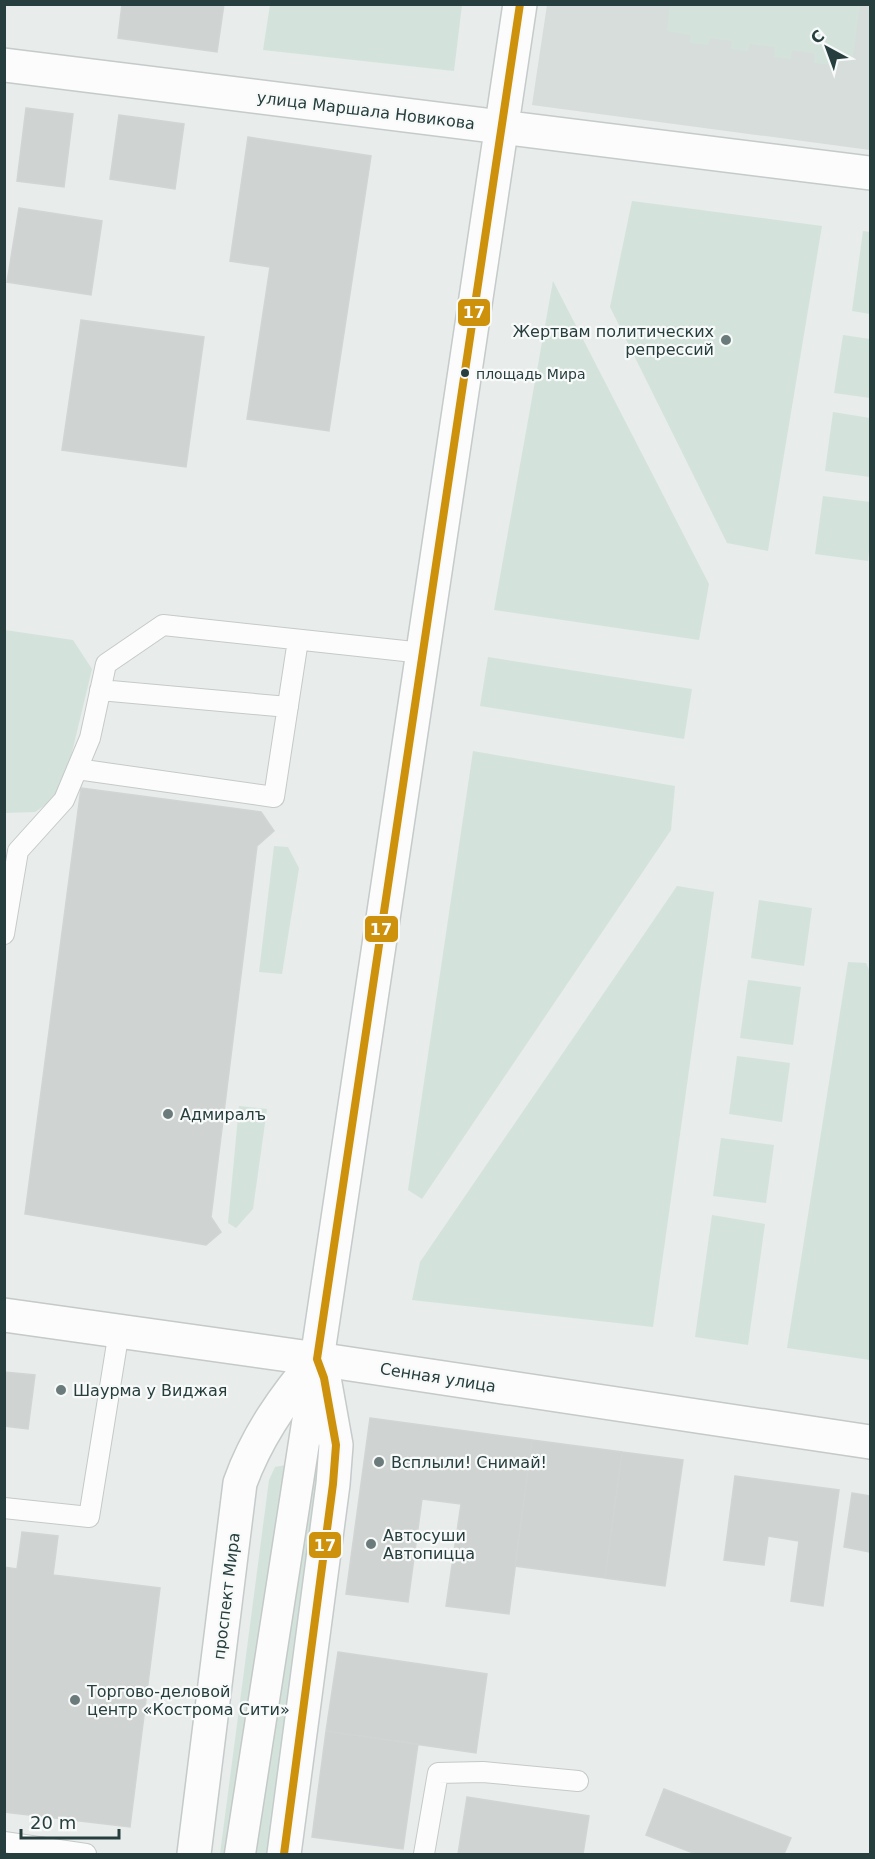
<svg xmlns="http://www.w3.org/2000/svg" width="875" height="1859" font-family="'DejaVu Sans',sans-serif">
	<rect width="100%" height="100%" fill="#e8eceb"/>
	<path fill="#d7dddb" d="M 547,5 L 870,5 L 870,150 L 532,105 Z"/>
	<path fill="#d3e3dc" d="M 270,5 L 462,5 L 454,71 L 263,50 Z
		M 670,5 L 860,5 L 852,61 L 833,58 L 832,65 L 814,63 L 815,54 L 792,50 L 791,59 L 774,57 L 775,47 L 750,44 L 748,51 L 731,49 L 732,41 L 710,38 L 708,45 L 690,43 L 691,35 L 667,31 Z
		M 632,201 L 822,226 L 768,551 L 727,543 L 610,307 Z
		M 863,231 L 870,232 L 870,314 L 852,311 Z
		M 553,281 L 709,584 L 699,640 L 494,610 Z
		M 843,335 L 870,339 L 870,398 L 834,393 Z
		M 833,412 L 870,418 L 870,477 L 825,471 Z
		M 823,496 L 870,502 L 870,540 L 868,561 L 815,554 Z
		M 5,630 L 73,640 L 92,669 L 62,794 L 35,812 L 5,813 Z
		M 488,657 L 692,689 L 684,739 L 480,706 Z
		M 473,751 L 675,786 L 671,830 L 422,1199 L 408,1190 Z
		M 274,846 L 288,847 L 299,868 L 282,974 L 259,972 Z
		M 677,886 L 714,892 L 653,1327 L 412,1300 L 420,1262 Z
		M 759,900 L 812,908 L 804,966 L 751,958 Z
		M 848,962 L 866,963 L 870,972 L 870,1360 L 787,1348 Z
		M 748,980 L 801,987 L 793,1045 L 740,1038 Z
		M 737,1056 L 790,1063 L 782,1122 L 729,1114 Z
		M 239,1106 L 267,1109 L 253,1209 L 236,1228 L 228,1223 Z
		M 721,1138 L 774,1145 L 766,1203 L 713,1196 Z
		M 712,1215 L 765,1224 L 748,1345 L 695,1337 Z
		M 307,1461 L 321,1483 L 271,1854 L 220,1854 L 269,1480 L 275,1467 Z"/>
	<path fill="#cfd3d2" stroke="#d1d5d4" stroke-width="1.5" d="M 122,4 L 224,4 L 217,52 L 118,38 Z
		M 26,108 L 73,114 L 64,187 L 17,181 Z
		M 119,115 L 184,124 L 175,189 L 110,179 Z
		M 248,137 L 371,156 L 329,431 L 247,419 L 270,267 L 230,261 Z
		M 19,208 L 102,221 L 91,295 L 7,282 Z
		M 81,320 L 204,337 L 186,467 L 62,450 Z
		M 81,788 L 261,812 L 274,831 L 257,846 L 211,1217 L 221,1232 L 206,1245 L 25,1214 Z
		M 4,1372 L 35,1375 L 28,1429 L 4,1426 Z
		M 370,1418 L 532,1440 L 509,1614 L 446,1606 L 461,1504 L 422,1499 L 408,1602 L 346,1594 Z
		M 532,1440 L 622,1452 L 605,1578 L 515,1566 Z
		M 622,1452 L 683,1460 L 665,1586 L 605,1578 Z
		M 735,1476 L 839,1490 L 823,1606 L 791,1601 L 799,1541 L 768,1536 L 764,1565 L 724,1560 Z
		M 852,1493 L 870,1496 L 870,1552 L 844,1547 Z
		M 22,1532 L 58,1536 L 53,1575 L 160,1588 L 130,1827 L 4,1812 L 4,1567 L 17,1569 Z
		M 338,1652 L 487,1674 L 476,1753 L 326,1731 Z
		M 326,1731 L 418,1744 L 403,1849 L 312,1837 Z
		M 664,1789 L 791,1838 L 784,1854 L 696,1854 L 646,1835 Z
		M 467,1797 L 589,1816 L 583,1854 L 458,1854 Z"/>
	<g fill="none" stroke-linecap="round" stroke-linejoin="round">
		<defs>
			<path id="service" d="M 100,690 L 288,707
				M 77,769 L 274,797 L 298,640
				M 4,934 L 18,851 L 64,800 L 90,738 L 106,664 L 163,625 L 423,653
				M 4,1508 L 89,1517 L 119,1331
				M 4,1842 L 86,1854
				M 424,1854 L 438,1773 L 483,1772 L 578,1781"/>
			<path id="pedestrian" d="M 240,1854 L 317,1359"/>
			<path id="tertiary" d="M 4,1315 L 317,1359 L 870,1442"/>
			<path id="secondary" d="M 4,65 L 870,173
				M 194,1854 L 240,1483 C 257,1436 284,1397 317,1359
				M 284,1854 L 333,1484 L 336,1445 L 324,1378 L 317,1359 L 520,4"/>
		</defs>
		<use href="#service" stroke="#c5c9c8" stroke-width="22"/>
		<use href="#pedestrian" stroke="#c5c9c8" stroke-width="33"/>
		<use href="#tertiary" stroke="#c5c9c8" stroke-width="36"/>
		<use href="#secondary" stroke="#c5caca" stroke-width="36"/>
		<use href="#service" stroke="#fcfcfc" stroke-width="20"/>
		<use href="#pedestrian" stroke="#fcfcfc" stroke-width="30"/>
		<use href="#tertiary" stroke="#fcfcfc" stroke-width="33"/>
		<use href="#secondary" stroke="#fcfcfc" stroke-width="33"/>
		<defs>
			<path id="bus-1" d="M 284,1854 L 333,1484 L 336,1445 L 324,1378 L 317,1359 L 520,4"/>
		</defs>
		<use href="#bus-1" stroke="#f7faf9" stroke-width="12"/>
		<use href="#bus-1" stroke="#cd910c" stroke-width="8"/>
	</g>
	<g fill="#6b7b7b" stroke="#f7faf9" stroke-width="2">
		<circle cx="726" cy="340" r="6"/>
		<circle cx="168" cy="1114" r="6"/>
		<circle cx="61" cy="1390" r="6"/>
		<circle cx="379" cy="1462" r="6"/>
		<circle cx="371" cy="1544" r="6"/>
		<circle cx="75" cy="1700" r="6"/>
	</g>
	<circle fill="#273e3e" stroke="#f7faf9" stroke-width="2" cx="465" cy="373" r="5"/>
	<g text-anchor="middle" stroke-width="4.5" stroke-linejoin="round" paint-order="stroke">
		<g font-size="14" fill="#273e3e" stroke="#f7faf9" text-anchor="start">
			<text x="476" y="379">площадь Мира</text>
		</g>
		<g font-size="16" fill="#273e3e" stroke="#f7faf9">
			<text transform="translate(366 110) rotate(7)" y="6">улица Маршала Новикова</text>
			<text transform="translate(438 1377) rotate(9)" y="6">Сенная улица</text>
			<text transform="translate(226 1596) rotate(-83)" y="6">проспект Мира</text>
		</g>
		<g font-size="16" fill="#273e3e" stroke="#f7faf9" text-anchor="start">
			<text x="714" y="337" text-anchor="end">Жертвам политических<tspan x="714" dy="18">репрессий</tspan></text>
			<text x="180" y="1120">Адмиралъ</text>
			<text x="73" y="1396">Шаурма у Виджая</text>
			<text x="391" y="1468">Всплыли! Снимай!</text>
			<text x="383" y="1541">Автосуши<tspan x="383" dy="18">Автопицца</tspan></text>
			<text x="87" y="1697">Торгово-деловой<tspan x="87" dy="18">центр «Кострома Сити»</tspan></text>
		</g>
	</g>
	<g stroke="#f7faf9" stroke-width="2">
		<rect x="457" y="298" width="34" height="29" rx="6" fill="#cd910c"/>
		<rect x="364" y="915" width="35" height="28" rx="6" fill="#cd910c"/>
		<rect x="308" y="1531" width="34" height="28" rx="6" fill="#cd910c"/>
	</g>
	<g font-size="16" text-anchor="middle" font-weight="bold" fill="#fff">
		<text x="474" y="318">17</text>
		<text x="381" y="935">17</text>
		<text x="325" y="1551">17</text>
	</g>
	<rect width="875" height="1859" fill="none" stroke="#273e3e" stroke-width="12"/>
	<g transform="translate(827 48) rotate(319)" stroke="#f7faf9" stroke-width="4.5" paint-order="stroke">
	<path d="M0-4.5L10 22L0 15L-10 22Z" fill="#273e3e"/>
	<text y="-9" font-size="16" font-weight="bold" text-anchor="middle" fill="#273e3e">С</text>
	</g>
	<path d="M21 1829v9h98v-9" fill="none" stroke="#273e3e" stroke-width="3"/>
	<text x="30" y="1829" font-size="18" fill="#273e3e" stroke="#f7faf9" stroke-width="4.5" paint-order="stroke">20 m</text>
</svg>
